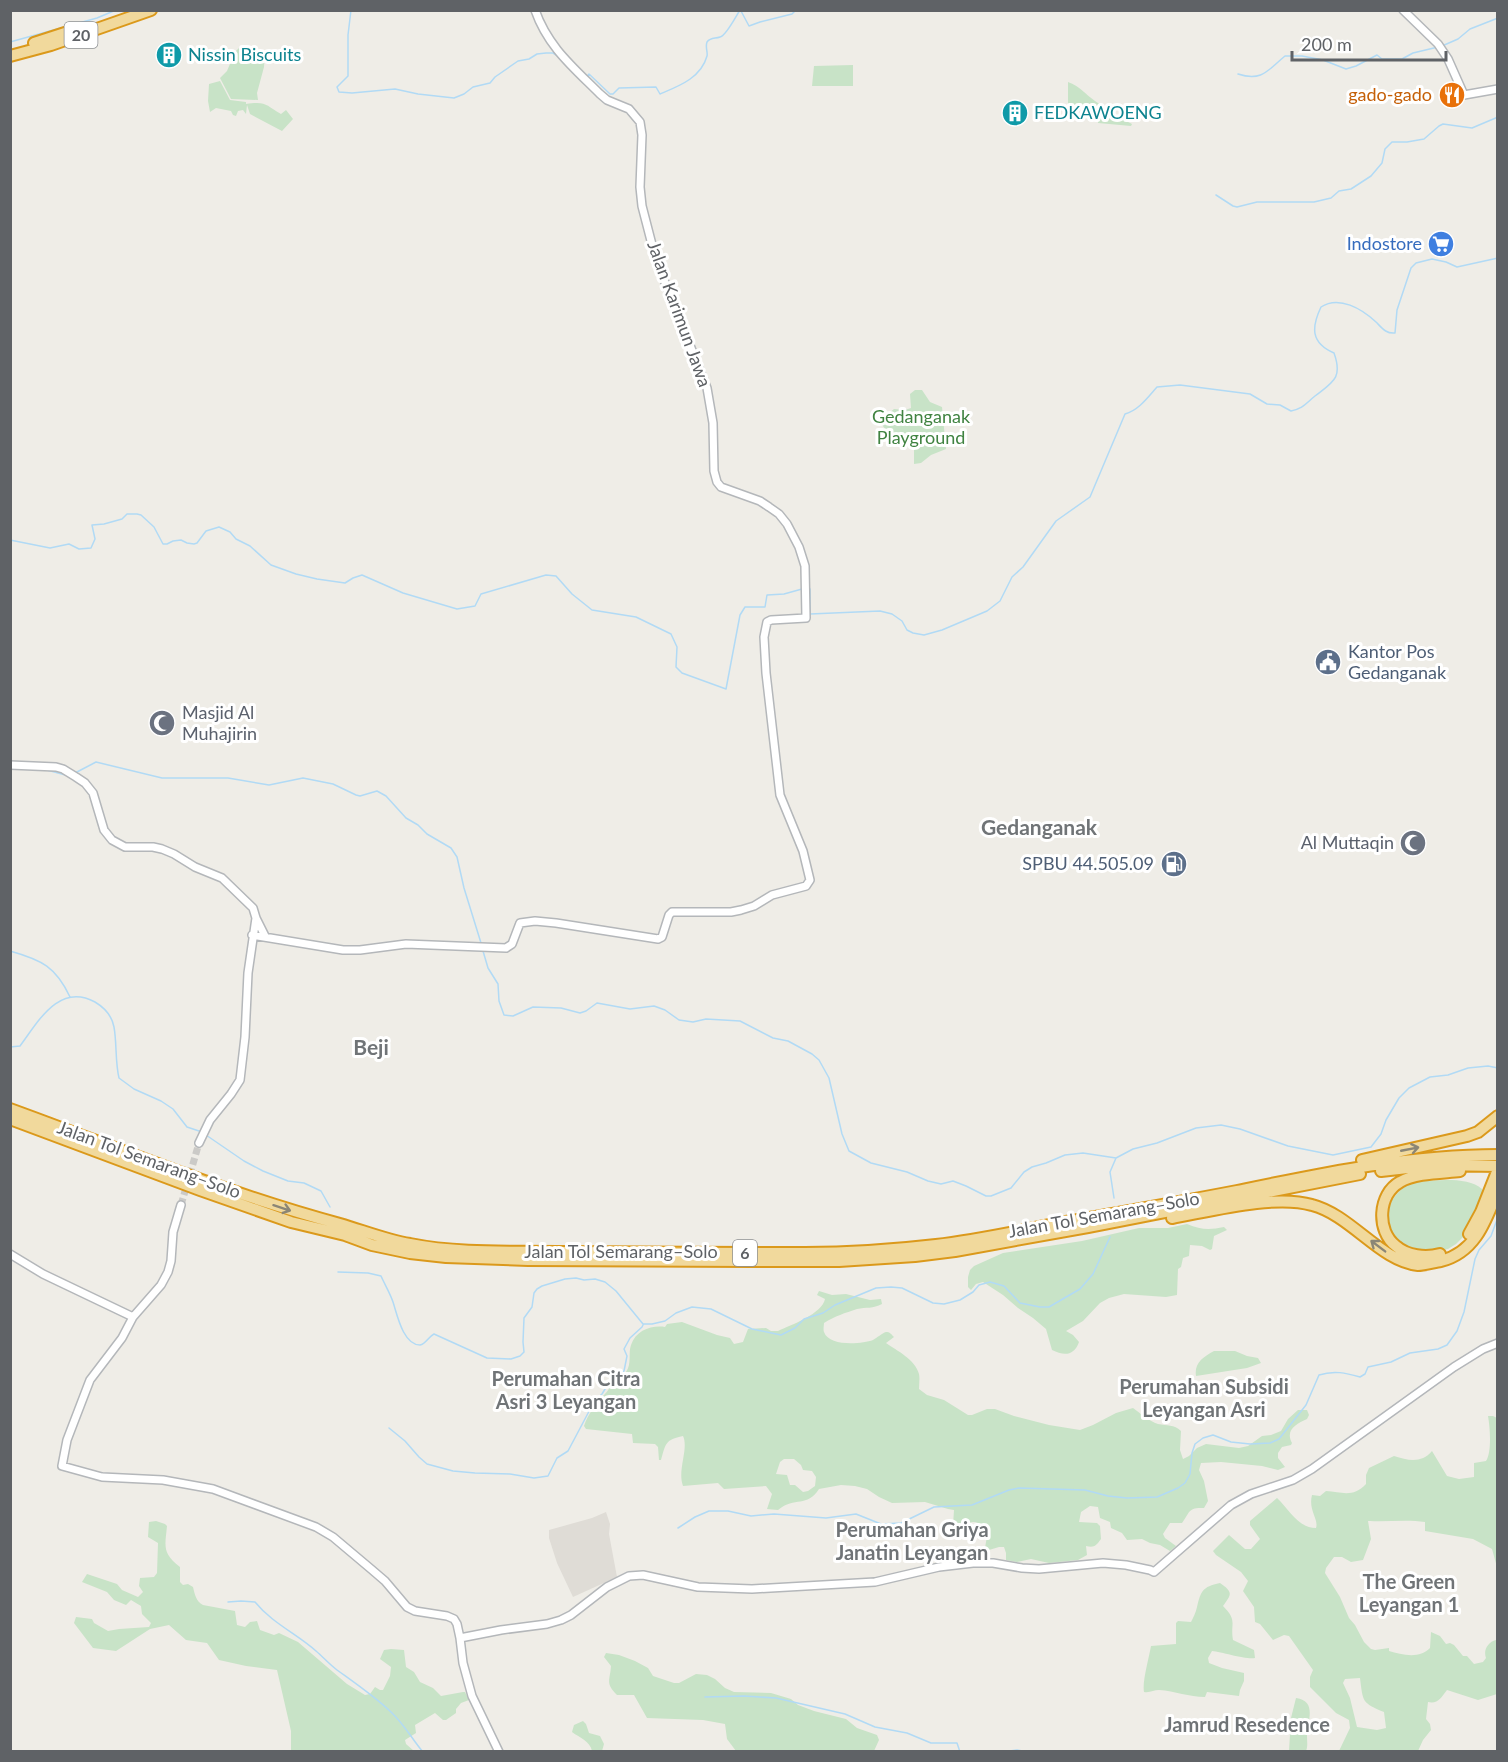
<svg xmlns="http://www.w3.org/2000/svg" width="1508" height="1762" font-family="Lato,sans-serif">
	<rect width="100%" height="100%" fill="#efede7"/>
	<path fill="#dfdcd6" d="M 606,1512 L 610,1524 L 609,1534 L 617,1577 L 573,1597 L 557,1563 L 549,1538 L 549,1530 L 592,1518 Z"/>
	<path fill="#c8e3c7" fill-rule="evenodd" d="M 239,48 L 243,53 L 254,55 L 265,50 L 264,67 L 257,93 L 258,100 L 231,99 L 220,78 L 227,71 L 235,52 Z
		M 853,65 L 853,86 L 812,86 L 814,66 Z
		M 220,81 L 230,100 L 246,102 L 246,104 C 267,101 265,105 281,114 L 286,110 L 293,119 L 282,131 L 250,114 L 247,105 L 246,114 L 243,110 L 238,111 L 236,116 L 233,115 L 231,111 L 216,108 L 210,112 L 208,101 L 209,84 Z
		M 1068,82 C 1080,86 1085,94 1095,101 C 1107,109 1119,118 1132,124 L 1131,126 L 1098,123 L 1097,111 C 1088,104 1079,105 1068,105 Z
		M 915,390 L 922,390 L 930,402 L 942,407 L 946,449 L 931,455 L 921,463 L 914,464 L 914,449 C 896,445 884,429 875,414 L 881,410 L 888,414 L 894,409 L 905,410 L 911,408 L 910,394 Z
		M 1417,1181 C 1436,1181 1468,1176 1482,1189 L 1482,1196 L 1466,1234 L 1456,1244 L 1448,1249 L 1429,1253 L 1398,1246 C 1395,1240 1388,1231 1387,1225 C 1383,1206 1400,1185 1417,1181 Z
		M 1187,1224 C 1201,1230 1210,1230 1224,1227 L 1227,1230 L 1214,1236 L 1212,1249 L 1210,1250 L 1202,1246 L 1190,1245 L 1189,1256 L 1183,1258 L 1181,1267 L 1178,1269 L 1177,1295 L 1166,1297 L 1124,1294 L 1109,1298 L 1100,1303 L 1083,1321 L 1066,1331 L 1073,1335 L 1079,1342 C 1074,1356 1064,1356 1052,1350 L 1046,1329 L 1033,1318 L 1018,1308 L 1003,1295 L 983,1282 L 976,1284 L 971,1290 L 968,1287 L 968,1277 L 970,1270 L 974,1266 L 1003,1253 L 1082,1241 L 1139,1228 L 1168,1228 Z
		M 819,1291 L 832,1295 L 846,1294 L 870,1300 L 881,1299 L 882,1304 C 873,1309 866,1307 857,1309 C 845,1313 835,1316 824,1323 C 824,1325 823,1330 824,1332 C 829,1347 862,1344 873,1340 C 877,1338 882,1333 886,1332 C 890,1332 891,1334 894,1337 L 886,1343 C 897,1351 915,1359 919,1374 C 920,1379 919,1384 919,1389 L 927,1395 L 944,1400 L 968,1415 L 972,1415 L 987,1409 L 995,1409 L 1014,1416 L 1049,1425 L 1080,1430 L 1093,1425 L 1116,1413 L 1133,1408 C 1141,1414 1149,1421 1158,1424 C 1167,1426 1174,1424 1181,1431 L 1180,1450 L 1183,1459 L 1189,1456 L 1197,1448 L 1206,1444 L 1239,1448 L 1248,1446 L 1262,1436 L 1271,1435 L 1281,1431 L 1288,1419 L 1298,1410 L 1307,1410 L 1309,1415 L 1307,1419 C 1296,1424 1285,1430 1292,1443 L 1291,1445 L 1282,1447 L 1278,1453 L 1278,1458 L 1285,1467 L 1278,1470 L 1262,1466 L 1221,1462 L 1201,1463 L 1199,1470 L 1204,1481 L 1208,1501 L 1204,1508 C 1188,1507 1190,1512 1182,1523 L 1170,1523 L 1163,1534 L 1165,1538 L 1176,1546 L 1170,1551 L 1160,1545 L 1150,1543 L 1142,1539 L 1127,1540 L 1122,1533 L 1111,1528 L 1110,1522 L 1100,1518 L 1098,1507 L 1090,1506 L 1081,1512 L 1079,1522 L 1097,1523 L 1100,1526 L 1101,1539 C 1096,1546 1094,1548 1086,1546 L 1087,1555 L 1078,1560 L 1049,1563 L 1031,1559 L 1017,1562 L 1006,1560 L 1006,1553 L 1004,1547 L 999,1547 L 989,1550 L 985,1548 L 988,1530 C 977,1521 974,1519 961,1527 L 953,1525 L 954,1510 L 948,1509 L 925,1502 L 892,1503 L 879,1497 L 867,1489 L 855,1486 L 841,1485 L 819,1489 C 807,1508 795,1496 778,1510 L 767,1509 L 772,1494 L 766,1486 L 724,1489 L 718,1483 L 683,1486 C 677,1470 689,1449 683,1436 C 665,1440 666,1443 661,1460 L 659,1460 L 658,1447 L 655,1444 L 633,1443 L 632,1434 L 586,1429 L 584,1426 C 588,1414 596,1404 604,1395 C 608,1391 611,1385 615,1380 C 619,1377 623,1376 626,1372 C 632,1364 628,1353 631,1345 C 636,1330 652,1325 665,1327 L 667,1324 L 682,1322 L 717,1335 L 730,1338 L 734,1344 L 743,1342 L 748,1329 L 766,1328 L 771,1331 L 778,1331 C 791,1325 822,1314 825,1299 L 817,1295 ZM 784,1459 L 794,1459 L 801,1465 L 803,1470 L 812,1471 L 816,1477 L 815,1486 L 808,1491 L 803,1492 L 795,1485 L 790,1485 L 787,1475 L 776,1474 L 780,1462 Z
		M 1214,1351 L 1235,1351 L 1247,1356 L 1258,1358 L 1261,1363 L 1247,1368 L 1196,1376 C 1194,1363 1203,1357 1214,1351 Z
		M 1488,1416 L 1493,1416 L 1497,1418 L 1497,1567 L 1492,1549 L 1473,1539 L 1425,1531 L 1425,1522 C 1407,1519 1388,1522 1370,1521 L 1368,1521 L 1371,1539 L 1363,1560 L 1351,1562 L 1342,1557 L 1334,1557 L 1326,1568 L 1325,1573 L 1340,1597 L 1349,1618 L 1355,1625 L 1364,1642 L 1371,1649 L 1375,1650 L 1389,1648 L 1389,1651 C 1402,1655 1420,1659 1430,1648 L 1431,1632 L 1440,1636 L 1446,1644 L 1450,1643 L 1454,1645 L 1463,1656 L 1467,1656 L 1474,1664 L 1483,1662 L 1486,1658 C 1483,1650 1488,1642 1496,1640 L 1498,1641 L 1497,1694 L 1478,1700 L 1447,1690 C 1441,1698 1438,1704 1428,1702 L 1426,1719 L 1430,1724 L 1431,1730 L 1423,1740 L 1418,1751 L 1339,1751 L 1350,1728 L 1349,1720 L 1336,1713 L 1310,1687 L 1310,1677 L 1313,1670 L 1289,1636 L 1284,1635 L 1273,1640 L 1260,1624 L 1255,1622 L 1254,1607 L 1243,1591 L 1248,1581 L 1241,1572 L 1216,1555 L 1213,1551 L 1229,1535 L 1245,1549 L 1251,1549 L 1260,1539 L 1250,1525 L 1250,1521 L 1277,1498 C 1289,1509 1298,1528 1316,1528 C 1319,1519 1308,1510 1312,1495 L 1320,1496 L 1326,1491 C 1342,1492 1353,1498 1366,1484 L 1366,1475 L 1369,1468 L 1394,1456 C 1409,1461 1422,1463 1432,1451 L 1447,1476 L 1459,1479 L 1474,1477 L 1474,1463 L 1486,1461 C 1492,1452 1490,1427 1488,1416 ZM 1360,1678 C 1363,1702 1362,1703 1384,1712 L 1386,1728 L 1377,1730 L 1357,1727 L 1350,1698 L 1343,1683 L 1345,1679 Z
		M 156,1521 L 165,1524 L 167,1526 C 165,1547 162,1553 180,1567 L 180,1582 L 183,1585 L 188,1584 L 193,1587 C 195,1595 196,1601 203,1605 L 235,1611 L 237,1625 L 245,1627 L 250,1622 L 257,1621 L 260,1630 L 274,1635 L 279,1633 L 298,1642 L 347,1684 L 365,1695 L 370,1694 L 375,1687 L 380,1690 L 383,1690 L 390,1676 L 391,1667 L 380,1659 L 384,1650 L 391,1649 L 404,1650 L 406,1667 L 414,1672 L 420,1682 L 433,1688 L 441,1696 L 463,1692 L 465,1692 L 469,1700 L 461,1703 L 456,1709 L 456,1713 L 446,1720 L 443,1720 L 435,1713 L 415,1725 L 416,1733 L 405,1740 L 406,1744 L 414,1751 L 291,1751 L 291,1731 L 277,1670 L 246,1666 L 219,1660 L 207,1643 L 186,1640 L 169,1625 L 150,1629 L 116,1651 L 93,1648 L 74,1623 L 76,1617 L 92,1619 L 94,1623 L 108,1631 L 119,1629 L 149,1627 L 151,1623 L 142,1614 L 141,1606 L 131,1600 L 126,1605 L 114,1600 L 107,1592 L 82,1582 L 87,1574 L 117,1584 L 122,1590 L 138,1597 L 143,1592 L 139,1586 L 140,1578 L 154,1577 L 157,1573 L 158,1543 L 148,1537 L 149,1522 Z
		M 1220,1583 C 1233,1592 1232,1594 1223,1606 C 1238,1621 1230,1623 1233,1640 L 1254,1650 L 1255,1658 C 1247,1660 1222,1652 1212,1651 L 1208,1658 L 1209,1663 L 1222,1668 L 1244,1673 L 1244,1681 L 1240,1690 L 1239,1696 L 1207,1692 L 1205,1697 C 1189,1697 1175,1691 1159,1690 C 1154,1690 1150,1693 1144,1692 C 1142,1682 1149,1658 1151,1646 L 1176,1644 L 1176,1623 L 1178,1621 L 1191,1622 C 1193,1618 1196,1612 1197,1607 C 1201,1591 1202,1587 1220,1583 Z
		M 606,1653 L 619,1655 L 635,1661 L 648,1668 L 653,1676 L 674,1683 L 679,1683 L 696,1674 L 707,1675 L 715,1679 L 725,1688 L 734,1692 L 771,1693 L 791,1699 L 798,1705 L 814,1711 L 846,1719 L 857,1728 L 877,1735 L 879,1740 L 874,1751 L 736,1751 L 727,1739 L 725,1724 L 703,1720 L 647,1718 L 634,1695 L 617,1695 C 605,1683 610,1681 611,1666 L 604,1657 Z
		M 1296,1698 C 1318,1701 1307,1722 1307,1736 C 1307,1742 1308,1746 1306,1751 L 1289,1751 L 1291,1718 Z
		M 583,1721 L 586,1724 L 589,1733 L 600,1736 L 604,1744 L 602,1751 L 592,1751 C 590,1741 580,1738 572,1732 L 574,1725 Z"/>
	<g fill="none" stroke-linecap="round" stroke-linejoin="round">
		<path stroke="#b1daf5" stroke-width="1.5" d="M 351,10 L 348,35 L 348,76 L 337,87 L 339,92 L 352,93 L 395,89 L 418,94 L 454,98 L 464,94 L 473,87 L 490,83 L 495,77 L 518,61 L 529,59 L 537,54 L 546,53 L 553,53 L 561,58
			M 741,11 L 749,26 L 760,22 L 792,14 L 796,10
			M 10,42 L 97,18 L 116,10
			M 1442,46 L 1458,39 L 1470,29 L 1498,18
			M 1238,74 C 1262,82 1268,70 1285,56 L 1302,56 L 1323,60 L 1346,69 L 1356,66 L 1377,55 L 1382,59 L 1402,59 L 1413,53 L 1438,47
			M 586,78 L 589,74 L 610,94 L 613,94 L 619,88 L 656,87 L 660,94 C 679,86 701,78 707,56 C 708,52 705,47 707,42 C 711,37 715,39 720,37 C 726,36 736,16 740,10
			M 1216,195 L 1233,206 L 1237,207 L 1257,202 L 1314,202 L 1331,198 L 1339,191 L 1351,189 L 1371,176 L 1382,163 L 1385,149 L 1392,142 L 1407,142 L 1424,139 L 1439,126 L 1443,124 L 1472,128 L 1498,117
			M 10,540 L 50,548 L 69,544 L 79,549 L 91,548 L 95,539 L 92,525 L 104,524 L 122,519 L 127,514 L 137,514 L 141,515 L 154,527 L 163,544 L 167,544 L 173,541 L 181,540 L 187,543 L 194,544 L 197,543 L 206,531 L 219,527 L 230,532 L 236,539 L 250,546 L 271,565 L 296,574 L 317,579 L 345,583 L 353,578 L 362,575 L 403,593 L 457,609 L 475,606 L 481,594 L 546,575 L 556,576 L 572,594 L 592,610 L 636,617 L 671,634 L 677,647 L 676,667 L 682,673 L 726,689 L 740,615 L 745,607 L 765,607 L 767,595 L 784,594 L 802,589
			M 807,588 L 810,589 L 810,614 L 880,611 L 892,614 L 902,621 L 907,630 L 913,633 L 924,635 L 942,630 L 987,611 L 1000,601 L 1012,577 L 1023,567 L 1056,521 L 1090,497 L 1125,414 C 1139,410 1148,397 1157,387 L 1180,385 L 1250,394 L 1267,404 L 1280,405 L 1291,411 C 1304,408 1305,404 1315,396 C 1333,382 1343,378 1334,353 C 1311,343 1311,328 1321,307 C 1339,295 1362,309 1376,322 C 1382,328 1386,334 1395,333 L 1397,310 L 1411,268 L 1416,263 L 1432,259 L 1446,262 L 1457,267 L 1498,258
			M 47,770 L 69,776
			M 75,773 L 96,762 L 162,778 L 228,778 L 269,785 L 303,778 L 333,784 L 356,795 L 360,796 L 377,791 L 386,796 L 406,818 L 418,825 L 427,834 L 451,848 L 457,857 L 464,888 L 481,943
			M 10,951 C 42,960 56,967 70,997
			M 483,951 L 488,968 L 498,984 L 499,1001 L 504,1015 L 513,1016 L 533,1007 L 561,1008 L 580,1013 L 586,1011 L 597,1003 L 630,1009 L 654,1006 L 665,1010 L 679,1020 L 693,1022 L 706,1019 L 740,1021 L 773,1038 L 788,1041 L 812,1054 L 819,1060 L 829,1078 L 842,1134 L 849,1151 L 871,1163 L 907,1172 L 928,1181 L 941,1184 L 953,1181 L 966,1186 L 986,1196 L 991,1196 L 1011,1188 L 1024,1172 L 1032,1167 L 1046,1163 L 1065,1155 L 1083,1153 L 1116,1158
			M 10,1047 L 20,1046 C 38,1022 59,982 95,1002 C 105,1008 112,1016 114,1027 C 117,1044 115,1061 119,1078 L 134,1089 L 161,1101 L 173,1109 L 187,1127 L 202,1132
			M 206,1135 L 244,1161 L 263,1171 L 288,1181 L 304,1183 L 321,1191 L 330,1207
			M 1114,1198 L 1110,1172 L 1116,1158 L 1133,1149 L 1157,1143 L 1196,1128 L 1221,1125 L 1240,1129 L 1288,1146 L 1333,1155 L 1371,1147 L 1381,1134 L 1386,1120 L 1399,1098 L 1409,1088 L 1430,1077 L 1448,1075 L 1468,1068 L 1488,1066 L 1498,1068
			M 338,1272 L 368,1273 L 381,1276 C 385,1285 390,1293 393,1302 C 397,1314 403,1345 420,1345 C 426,1344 428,1337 434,1334 L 487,1358 L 511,1359 L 520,1356 L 524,1352 L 523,1342 L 524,1318 L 532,1307 L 534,1293 L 537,1289 L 542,1286 L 565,1279 L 576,1278 L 584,1280 L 595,1279 L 605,1282 L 616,1291 L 643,1324 L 652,1324 L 665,1321 L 676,1313 L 692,1307 L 711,1309 L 752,1329 L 781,1335 L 795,1328 L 804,1319 L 823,1313 L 835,1305 L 876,1288 L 891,1287 L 902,1288 L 933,1303 L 944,1304 L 960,1300 L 973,1292 L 979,1285 L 990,1282 L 1004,1286 L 1020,1303 L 1040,1307 L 1049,1307 L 1080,1289 L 1093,1274 L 1110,1237
			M 389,1428 L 405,1441 L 419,1457 L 427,1464 L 453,1471 L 475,1473 L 510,1474 L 534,1478 L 548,1476 L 557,1458 L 568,1451 L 595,1400 L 602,1394 L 610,1381 L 624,1371 L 627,1356 L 624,1349 L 630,1338 L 642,1327 L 643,1325
			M 678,1528 L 695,1517 L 709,1511 L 728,1511 L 751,1516 L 774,1514 L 826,1518 L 856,1514 L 881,1524 L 901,1523 L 934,1507 L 972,1505 L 1009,1490 L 1019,1488 L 1085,1490 L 1108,1496 L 1127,1498 L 1157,1497 L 1178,1488 L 1185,1483 L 1190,1474 L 1192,1453 L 1195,1444 L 1203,1438 L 1213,1435 L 1231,1442 L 1250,1444 L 1270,1443 L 1279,1439 L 1306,1405 L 1319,1375 C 1334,1370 1346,1373 1360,1377 L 1365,1374 L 1368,1367 L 1391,1362 L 1410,1353 L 1438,1349 L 1447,1345 L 1457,1331 L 1464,1312 L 1475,1259 L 1479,1250 L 1491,1236 L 1498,1217
			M 228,1602 L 241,1601 L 255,1602 C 272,1623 297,1634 316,1651 C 323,1657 329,1664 337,1670 C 355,1683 374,1696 391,1712 C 404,1724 412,1739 423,1752
			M 705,1697 L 744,1696 L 776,1698 L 845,1714 L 875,1727 L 907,1733 L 931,1743 L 957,1743 L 960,1752
			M 1002,1752 L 1017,1750 L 1028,1752"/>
		<path stroke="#cbcac7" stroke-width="7" stroke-dasharray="7 3.5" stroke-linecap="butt" d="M 181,1205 L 199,1143"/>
		<defs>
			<path id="minor" d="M 1403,10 L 1438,44 L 1448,59 L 1464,95 L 1498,89
				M 10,765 L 56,767 L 63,769 L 76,777 L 85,783 L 93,793 L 104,830 L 112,840 L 125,847 L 153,847 L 162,849 L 174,854 L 195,867 L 222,878 L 253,908 L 256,918 L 265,936
				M 252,935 L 343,950 L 360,950 L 406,944 L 506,948 L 512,944 L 520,923 L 535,921 L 556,923 L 658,939 L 662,937 L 669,915 L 672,912 L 731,912 L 741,910 L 754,906 L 772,895 L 806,886 L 810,880 L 803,851 L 780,795 L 766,673 L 764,637 L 767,622 L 771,620 L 806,618 L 805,566 L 799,547 L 787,524 L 779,514 L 769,507 L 760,501 L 721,487 L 717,482 L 714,471 L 713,423 L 707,388 L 656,260 L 642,206 L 640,187 L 642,135 L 640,122 L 629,109 L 607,100 L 600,94 C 573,67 548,47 535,10
				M 199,1143 L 210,1120 L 231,1094 L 240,1080 L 245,1037 L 248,973 L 256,918
				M 181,1205 L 173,1232 L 171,1261 L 168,1272 L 161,1285 L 133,1317 L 122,1338 L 90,1380 L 67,1440 L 62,1466 L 102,1477 L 163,1480 L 213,1489 L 316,1527 L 333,1537 L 371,1569 L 385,1581 L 407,1607 L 415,1611 L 447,1616 L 454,1619 L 457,1624 L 460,1638 L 501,1630 L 547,1624 L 561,1620 L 571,1615 L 607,1587 L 629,1576 L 643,1575 L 698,1587 L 752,1589 L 875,1582 L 939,1567 L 973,1563 L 993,1563 L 1022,1568 L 1039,1569 L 1103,1563 L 1126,1565 L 1150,1570 L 1154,1572 L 1231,1505 L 1251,1494 L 1293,1480 L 1312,1469 L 1454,1367 L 1483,1349 L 1498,1343
				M 10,1254 L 43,1274 L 133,1317
				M 460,1638 L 463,1663 L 472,1696 L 499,1752"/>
			<path id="highway" d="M 34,43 L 68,32
				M 10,56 L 51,45 L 151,10
				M 10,1109 C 120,1149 228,1194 340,1224 C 364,1231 386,1240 410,1244 C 460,1254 513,1251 564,1252 C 644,1253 725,1253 805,1253 C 849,1253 893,1250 936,1245 C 980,1240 1023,1230 1066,1222 C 1123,1212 1180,1202 1237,1191 C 1324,1173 1408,1155 1498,1155
				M 10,1119 L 200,1190 L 291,1222 L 345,1235 L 372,1245 L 410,1253 L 446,1257 L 528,1260 L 750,1261 L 839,1261 L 915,1256 L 955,1251 L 1088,1227 L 1360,1174
				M 1362,1160 L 1467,1136 L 1478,1132 L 1498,1116
				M 1381,1171 L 1434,1165 L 1498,1166
				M 1172,1218 C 1211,1211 1275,1194 1312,1205 C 1351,1215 1380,1261 1418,1265 C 1425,1265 1434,1262 1441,1261 C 1476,1252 1486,1220 1498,1190
				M 1469,1234 L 1481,1212 L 1498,1169
				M 1440,1254 C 1426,1258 1407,1256 1396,1246 C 1376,1231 1378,1194 1400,1182 C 1415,1173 1443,1173 1460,1171"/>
		</defs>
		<use href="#minor" stroke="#b4b7ba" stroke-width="10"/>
		<use href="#highway" stroke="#db991b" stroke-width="14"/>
		<use href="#minor" stroke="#fff" stroke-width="7"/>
		<use href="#highway" stroke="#f1d99c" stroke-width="10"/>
	</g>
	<defs><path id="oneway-shaft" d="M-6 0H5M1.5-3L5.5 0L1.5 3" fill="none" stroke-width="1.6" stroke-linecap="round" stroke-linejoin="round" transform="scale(1.5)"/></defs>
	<g stroke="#8b8676">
		<use href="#oneway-shaft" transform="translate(1410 1149) rotate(-11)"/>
		<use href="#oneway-shaft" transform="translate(282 1208) rotate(18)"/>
		<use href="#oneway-shaft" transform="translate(1378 1246) rotate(-143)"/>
	</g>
	<defs>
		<symbol id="building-disc" viewBox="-11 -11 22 22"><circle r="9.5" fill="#0f9aa8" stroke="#fff"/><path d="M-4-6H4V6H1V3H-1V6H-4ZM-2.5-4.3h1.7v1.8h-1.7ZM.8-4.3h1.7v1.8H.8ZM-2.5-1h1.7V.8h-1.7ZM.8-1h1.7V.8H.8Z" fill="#fff"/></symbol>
		<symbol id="restaurant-disc" viewBox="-11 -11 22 22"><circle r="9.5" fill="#e8710a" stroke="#fff"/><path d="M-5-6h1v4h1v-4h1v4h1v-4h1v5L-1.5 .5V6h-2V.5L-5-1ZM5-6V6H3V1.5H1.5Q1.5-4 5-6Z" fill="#fff"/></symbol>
		<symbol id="supermarket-disc" viewBox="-11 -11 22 22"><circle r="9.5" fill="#3f7fe0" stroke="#fff"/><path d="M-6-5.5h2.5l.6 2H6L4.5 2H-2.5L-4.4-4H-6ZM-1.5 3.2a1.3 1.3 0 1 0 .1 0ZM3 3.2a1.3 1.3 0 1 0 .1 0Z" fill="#fff"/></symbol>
		<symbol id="civic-disc" viewBox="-11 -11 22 22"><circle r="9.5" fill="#5c6f8a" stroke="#fff"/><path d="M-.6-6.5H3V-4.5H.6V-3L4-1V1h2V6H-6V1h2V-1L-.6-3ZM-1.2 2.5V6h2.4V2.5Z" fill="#fff"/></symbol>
		<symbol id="mosque-disc" viewBox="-11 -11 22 22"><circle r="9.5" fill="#6b7280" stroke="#fff"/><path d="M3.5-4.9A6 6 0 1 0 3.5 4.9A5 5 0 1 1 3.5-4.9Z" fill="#fff"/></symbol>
		<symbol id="fuel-disc" viewBox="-11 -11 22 22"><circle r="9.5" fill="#5c6f8a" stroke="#fff"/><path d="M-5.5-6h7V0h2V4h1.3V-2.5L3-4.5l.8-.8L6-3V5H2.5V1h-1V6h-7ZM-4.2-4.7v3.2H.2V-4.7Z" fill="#fff"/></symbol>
	</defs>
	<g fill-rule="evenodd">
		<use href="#building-disc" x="154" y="40" width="30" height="30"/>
		<use href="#restaurant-disc" x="1437" y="80" width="30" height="30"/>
		<use href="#building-disc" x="1000" y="98" width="30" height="30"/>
		<use href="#supermarket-disc" x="1426" y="229" width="30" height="30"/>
		<use href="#civic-disc" x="1313" y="647" width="30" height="30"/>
		<use href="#mosque-disc" x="147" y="708" width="30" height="30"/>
		<use href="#mosque-disc" x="1398" y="828" width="30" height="30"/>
		<use href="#fuel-disc" x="1159" y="849" width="30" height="30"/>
	</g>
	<g text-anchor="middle" stroke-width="6" stroke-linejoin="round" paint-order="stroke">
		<g fill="#fff" stroke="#8f9194" stroke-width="1.5">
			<rect x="64.5" y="22" width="33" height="26" rx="4.5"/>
			<rect x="733" y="1240" width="24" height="26" rx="4.5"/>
		</g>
		<g font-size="16" font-weight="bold" fill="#5f6266">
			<text x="81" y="41">20</text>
			<text x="745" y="1259">6</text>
		</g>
		<g font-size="18" fill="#0d838f" stroke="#fff" text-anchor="start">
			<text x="188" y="61">Nissin Biscuits</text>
			<text x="1034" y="119">FEDKAWOENG</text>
		</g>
		<g font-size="18" fill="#c56008" stroke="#fff" text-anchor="end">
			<text x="1432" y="101">gado-gado</text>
		</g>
		<g font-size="18" fill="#366cbe" stroke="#fff" text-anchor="end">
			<text x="1422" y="250">Indostore</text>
		</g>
		<g font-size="18" fill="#5f6266" stroke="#fff">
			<text transform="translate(679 314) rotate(70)" y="6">Jalan Karimun Jawa</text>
			<text transform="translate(149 1160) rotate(20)" y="6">Jalan Tol Semarang–Solo</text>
			<text transform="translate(1104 1215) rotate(-10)" y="6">Jalan Tol Semarang–Solo</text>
			<text x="621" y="1258">Jalan Tol Semarang–Solo</text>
		</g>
		<g font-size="18" fill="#408341" stroke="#fff">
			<text x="921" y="423">Gedanganak<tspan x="921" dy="21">Playground</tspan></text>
		</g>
		<g font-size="18" fill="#4e5e75" stroke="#fff" text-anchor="start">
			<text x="1348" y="658">Kantor Pos<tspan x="1348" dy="21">Gedanganak</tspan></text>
			<text x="1154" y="870" text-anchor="end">SPBU 44.505.09</text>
		</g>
		<g font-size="18" fill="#5b616d" stroke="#fff" text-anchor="start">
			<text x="182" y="719">Masjid Al<tspan x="182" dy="21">Muhajirin</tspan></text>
			<text x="1394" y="849" text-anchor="end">Al Muttaqin</text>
		</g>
		<g font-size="20" font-weight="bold" fill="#707477" stroke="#fff">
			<text x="566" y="1386">Perumahan Citra<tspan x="566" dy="23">Asri 3 Leyangan</tspan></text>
			<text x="1204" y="1394">Perumahan Subsidi<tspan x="1204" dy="23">Leyangan Asri</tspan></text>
			<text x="912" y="1537">Perumahan Griya<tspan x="912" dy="23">Janatin Leyangan</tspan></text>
			<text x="1409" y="1589">The Green<tspan x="1409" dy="23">Leyangan 1</tspan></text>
			<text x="1247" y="1732">Jamrud Resedence</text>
		</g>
		<g font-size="21" font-weight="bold" fill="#707477" stroke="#fff">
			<text x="1039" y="835">Gedanganak</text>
			<text x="371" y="1055">Beji</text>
		</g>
	</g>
	<rect width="1508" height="1762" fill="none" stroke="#5f6266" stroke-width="24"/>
	<path d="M1292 51v9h154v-9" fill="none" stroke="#5f6266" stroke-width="3"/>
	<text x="1301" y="51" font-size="18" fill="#5f6266" stroke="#ffffff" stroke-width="4.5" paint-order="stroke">200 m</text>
</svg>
